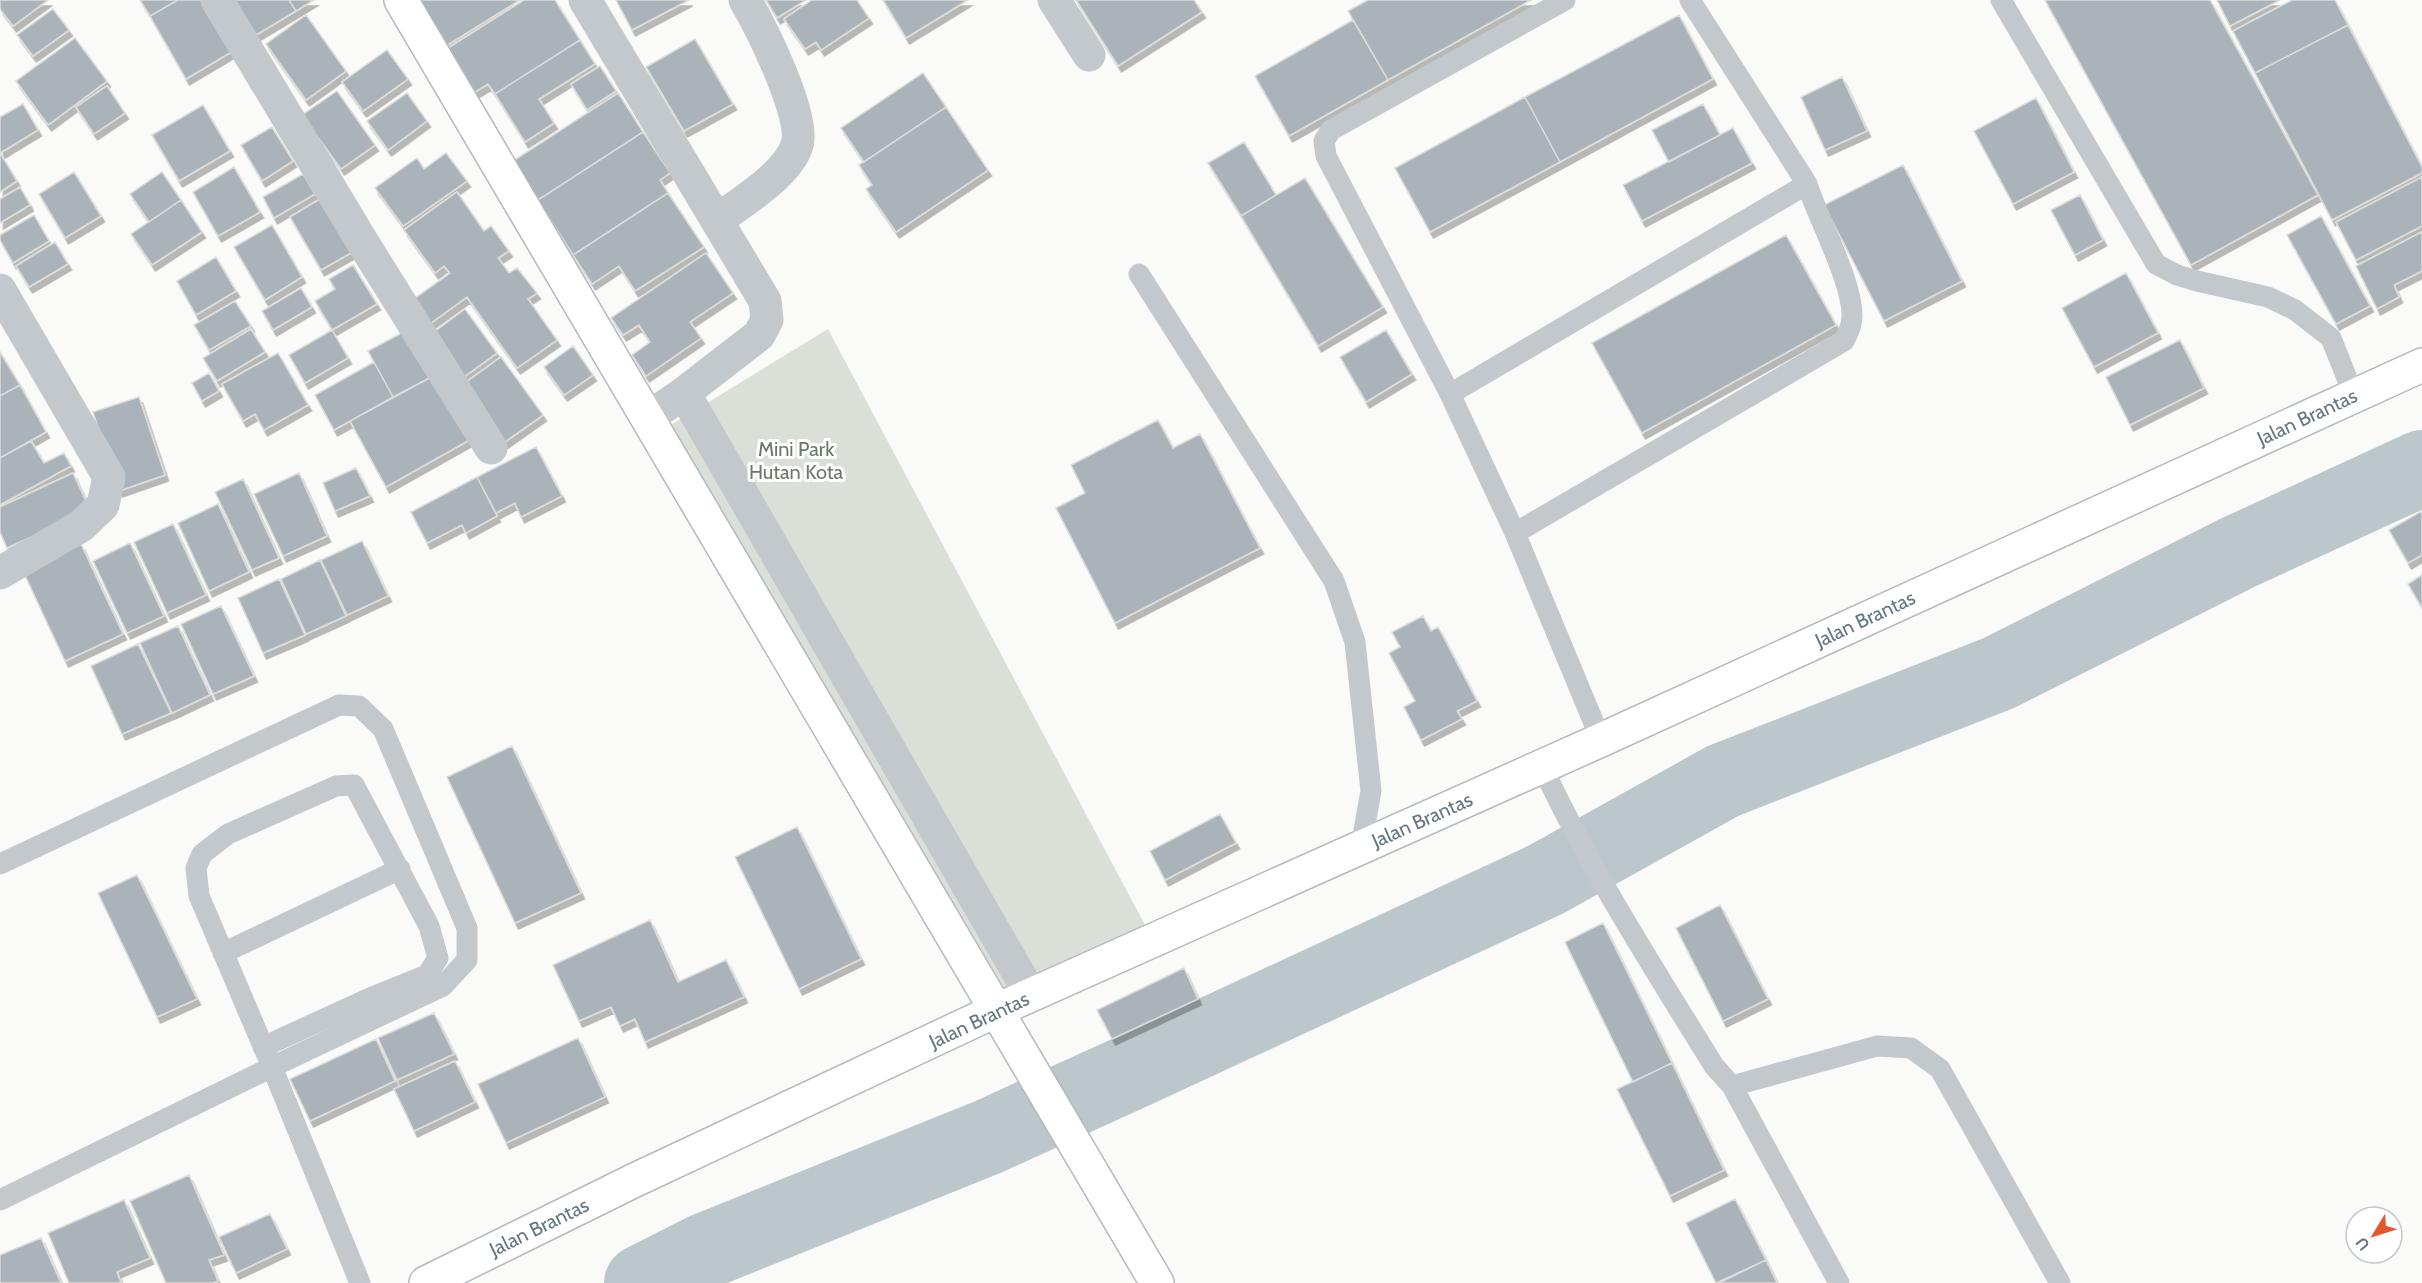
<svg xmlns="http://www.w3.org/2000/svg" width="2422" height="1283" font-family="Cabin,sans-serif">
	<defs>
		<filter id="shadow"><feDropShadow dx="3.5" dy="6" stdDeviation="0" flood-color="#0004"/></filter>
	</defs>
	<rect width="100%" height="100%" fill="#fafaf8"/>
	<path fill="#dadfd7" d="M 828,329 L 1146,927 L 1002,994 L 671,425 Z"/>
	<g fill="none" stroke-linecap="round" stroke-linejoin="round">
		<path stroke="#bbc7cb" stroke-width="76" d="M 642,1283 L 705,1251 L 988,1137 L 1131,1072 L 1545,880 L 1723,781 L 1999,673 L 2237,553 L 2422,468"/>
	</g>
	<path fill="#aab3b9" stroke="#dcdcda" stroke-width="1.5" filter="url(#shadow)" d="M 0,0 L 48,0 L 13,26 L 0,9 Z
		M 140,0 L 178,0 L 150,16 Z
		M 178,0 L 203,0 L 233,51 L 186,79 L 150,16 Z
		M 229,0 L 289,0 L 296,11 L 251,38 Z
		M 289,0 L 314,0 L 296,11 Z
		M 417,0 L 520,0 L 446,46 Z
		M 524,0 L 555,0 L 580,40 L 495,94 L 488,84 L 472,94 L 445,50 Z
		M 616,0 L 689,0 L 632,30 Z
		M 766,0 L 806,0 L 777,18 Z
		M 812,0 L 857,0 L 869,18 L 821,50 L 816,42 L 805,49 L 784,19 Z
		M 883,0 L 968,0 L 906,38 Z
		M 1076,0 L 1194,0 L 1202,12 L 1118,66 Z
		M 1368,0 L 1531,0 L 1388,80 L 1348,11 Z
		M 2045,0 L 2210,0 L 2318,195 L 2191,265 Z
		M 2217,0 L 2280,0 L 2230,26 Z
		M 2292,0 L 2335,0 L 2348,25 L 2255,73 L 2233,31 Z
		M 53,9 L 69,30 L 33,56 L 17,35 Z
		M 306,15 L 346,71 L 306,100 L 266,44 Z
		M 1679,15 L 1713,79 L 1560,162 L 1525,97 Z
		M 1353,20 L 1388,80 L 1289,136 L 1255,76 Z
		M 2348,25 L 2422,167 L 2422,173 L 2332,220 L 2255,73 Z
		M 75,38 L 107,81 L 48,125 L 16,81 Z
		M 695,39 L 733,104 L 684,131 L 646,67 Z
		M 580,40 L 595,64 L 539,99 L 554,123 L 525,142 L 495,94 Z
		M 387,50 L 408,79 L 363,111 L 342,82 Z
		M 600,66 L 616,91 L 587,110 L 571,84 Z
		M 923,73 L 946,107 L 864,162 L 841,128 Z
		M 1842,77 L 1867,131 L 1825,150 L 1801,97 Z
		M 107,86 L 125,113 L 94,134 L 76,107 Z
		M 337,91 L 375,145 L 341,169 L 302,115 Z
		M 407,93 L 427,121 L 388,150 L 367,121 Z
		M 618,93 L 643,132 L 538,200 L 513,161 Z
		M 1525,97 L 1560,162 L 1430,232 L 1395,168 Z
		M 2036,98 L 2074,172 L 2013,204 L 1974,131 Z
		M 23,104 L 38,130 L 0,153 L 17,181 L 0,192 L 0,117 Z
		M 1703,104 L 1720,135 L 1669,162 L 1652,130 Z
		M 203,105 L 230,151 L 179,181 L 152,135 Z
		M 946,107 L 988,170 L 896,232 L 866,189 L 872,185 L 859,165 Z
		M 272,127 L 293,161 L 262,181 L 241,145 Z
		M 1733,128 L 1752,163 L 1642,221 L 1623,185 Z
		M 643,132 L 670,173 L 660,180 L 668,193 L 573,255 L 538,200 Z
		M 1244,142 L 1276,195 L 1241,216 L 1208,163 Z
		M 446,153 L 467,181 L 403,226 L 375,188 L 417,158 L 424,169 Z
		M 1903,165 L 1962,281 L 1884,321 L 1824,205 Z
		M 234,167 L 260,212 L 218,236 L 193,192 Z
		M 74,172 L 101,216 L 65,238 L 39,194 Z
		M 162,172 L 181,200 L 149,222 L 130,194 Z
		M 303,174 L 315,194 L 274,218 L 263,197 Z
		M 2422,177 L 2422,226 L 2356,260 L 2336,222 Z
		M 1305,178 L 1383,307 L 1318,346 L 1241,216 Z
		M 20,187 L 30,205 L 0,223 L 0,199 Z
		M 457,192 L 484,231 L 491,226 L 509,251 L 498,258 L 509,273 L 517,268 L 537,293 L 528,299 L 557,340 L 517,368 L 467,297 L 424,328 L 407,304 L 450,273 L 444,266 L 435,273 L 404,230 Z
		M 668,193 L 704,247 L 635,291 L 619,266 L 592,284 L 573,255 Z
		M 2080,195 L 2103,240 L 2075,255 L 2051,210 Z
		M 320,199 L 351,253 L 321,270 L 290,217 Z
		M 181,200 L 202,232 L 152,265 L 131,234 Z
		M 34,215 L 49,241 L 13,263 L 0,240 L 0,235 Z
		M 2321,216 L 2370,306 L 2336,324 L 2287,235 Z
		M 272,225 L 302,277 L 265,300 L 234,247 Z
		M 2422,232 L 2422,271 L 2394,285 L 2399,297 L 2377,309 L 2356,266 Z
		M 1786,235 L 1836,325 L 1642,433 L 1592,343 Z
		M 55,242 L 68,264 L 29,287 L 16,266 Z
		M 706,253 L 733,293 L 690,322 L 701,338 L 646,376 L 632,355 L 650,342 L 639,325 L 623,335 L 611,318 Z
		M 216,257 L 236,291 L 196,315 L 177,281 Z
		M 353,265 L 377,304 L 332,330 L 315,301 L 335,289 L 329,279 Z
		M 2126,273 L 2158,333 L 2094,367 L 2062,308 Z
		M 301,288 L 312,307 L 273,330 L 262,311 Z
		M 235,301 L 251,326 L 209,350 L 194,325 Z
		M 465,309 L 497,353 L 461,379 L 429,336 Z
		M 411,328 L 437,374 L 393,397 L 368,351 Z
		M 251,329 L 265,352 L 217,381 L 203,358 Z
		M 332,330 L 348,358 L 305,383 L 289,355 Z
		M 1386,330 L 1412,374 L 1366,402 L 1340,357 Z
		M 2180,340 L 2204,388 L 2130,425 L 2106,377 Z
		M 573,346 L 593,375 L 564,395 L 544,367 Z
		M 0,352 L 20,385 L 0,396 Z
		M 278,353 L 308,405 L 264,430 L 255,414 L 243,421 L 222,384 Z
		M 501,357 L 543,415 L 502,444 L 461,386 Z
		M 374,362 L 393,397 L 334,430 L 315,395 Z
		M 209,373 L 219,391 L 202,401 L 192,383 Z
		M 437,374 L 473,438 L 386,487 L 350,421 Z
		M 20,385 L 46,432 L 0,458 L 0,396 Z
		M 139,397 L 165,475 L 119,491 L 93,412 Z
		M 1158,420 L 1173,448 L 1200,434 L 1260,548 L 1115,623 L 1056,508 L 1085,493 L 1071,465 Z
		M 31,441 L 44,463 L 64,453 L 71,466 L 0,505 L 0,458 Z
		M 536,447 L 562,496 L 521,517 L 515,503 L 496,513 L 477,477 Z
		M 356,468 L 370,496 L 335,511 L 323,483 Z
		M 73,473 L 90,510 L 7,548 L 0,532 L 0,507 Z
		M 299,473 L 327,536 L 283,556 L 254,494 Z
		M 477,477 L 497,516 L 466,533 L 462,525 L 427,543 L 411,512 Z
		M 243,479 L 279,558 L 252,570 L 215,492 Z
		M 218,504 L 249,572 L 209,591 L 178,523 Z
		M 2422,511 L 2422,555 L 2408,563 L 2389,530 Z
		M 173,524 L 206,595 L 167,613 L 134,542 Z
		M 362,541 L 388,596 L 347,615 L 321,560 Z
		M 130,543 L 164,616 L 127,633 L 93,561 Z
		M 81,544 L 123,634 L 65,661 L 23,571 Z
		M 320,560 L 346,616 L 306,634 L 281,579 Z
		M 2422,575 L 2422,608 L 2408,584 Z
		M 279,579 L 305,635 L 263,653 L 238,598 Z
		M 221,606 L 254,676 L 213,694 L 181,624 Z
		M 1423,616 L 1431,631 L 1438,627 L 1477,701 L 1457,711 L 1462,719 L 1421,740 L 1404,707 L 1415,701 L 1389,653 L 1400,647 L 1392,632 Z
		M 178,626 L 210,695 L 172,713 L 140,643 Z
		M 138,644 L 171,713 L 122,734 L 91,666 Z
		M 512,746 L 581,893 L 515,923 L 447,777 Z
		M 1220,814 L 1236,843 L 1165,880 L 1150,851 Z
		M 797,827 L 861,959 L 799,989 L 735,857 Z
		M 137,875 L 197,999 L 157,1017 L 98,893 Z
		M 1720,905 L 1768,999 L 1723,1021 L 1676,928 Z
		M 650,920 L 678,982 L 726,960 L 744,997 L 645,1042 L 635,1019 L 620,1026 L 611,1007 L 579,1021 L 553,965 Z
		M 1603,923 L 1672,1063 L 1633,1082 L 1565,942 Z
		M 1184,968 L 1198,999 L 1112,1039 L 1097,1010 Z
		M 434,1013 L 454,1054 L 397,1080 L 378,1038 Z
		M 578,1038 L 605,1097 L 506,1143 L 478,1084 Z
		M 376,1039 L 395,1081 L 310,1121 L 290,1079 Z
		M 455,1061 L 475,1102 L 414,1131 L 394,1089 Z
		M 1672,1063 L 1724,1170 L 1670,1196 L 1617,1089 Z
		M 189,1175 L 224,1255 L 209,1260 L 218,1281 L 213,1283 L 166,1283 L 130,1201 Z
		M 1735,1199 L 1766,1260 L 1716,1283 L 1686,1223 Z
		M 124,1200 L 150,1258 L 117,1272 L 121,1283 L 69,1283 L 48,1233 Z
		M 270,1214 L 287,1249 L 236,1273 L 219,1237 Z
		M 41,1238 L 61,1283 L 0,1283 L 0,1255 Z
		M 1766,1260 L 1777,1283 L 1719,1283 Z"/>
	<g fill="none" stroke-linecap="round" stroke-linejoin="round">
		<defs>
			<path id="secondary" d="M 401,0 L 1157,1283
				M 426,1283 L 635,1180 L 995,1011 L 1601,740 L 2422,365"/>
		</defs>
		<use href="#secondary" stroke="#b3babf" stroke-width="36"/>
		<path stroke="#c3c8cc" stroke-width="21" d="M 1565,0 L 1331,130 L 1324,141 L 1326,156 L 1450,394 L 1515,533 L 1601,740
			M 2001,0 L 2156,264 L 2177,275 L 2197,281 L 2268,297 L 2295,310 L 2331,338 L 2354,396
			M 1139,274 L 1334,581 L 1355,642 L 1371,791 L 1361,847
			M 1450,394 L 1807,184
			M 1515,533 L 1844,341 C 1846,336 1850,330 1851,324 C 1859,293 1817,217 1807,184 L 1690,0
			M 1542,766 C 1591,871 1653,967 1714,1066 L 1732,1086 L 1877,1046 L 1911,1048 L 1940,1069 L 2060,1283
			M 0,864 L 339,705 L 359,706 L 383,729 L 467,928 L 467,960 L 443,986 L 272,1067 L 360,1283
			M 223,953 L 400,869
			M 1732,1086 L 1839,1283
			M 0,1200 L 272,1067 L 199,896 L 196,868 L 202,854 L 228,834 L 336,786 L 354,785 L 429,926 L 438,958 L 427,975 L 370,998 L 263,1047"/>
		<path stroke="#c3c8cc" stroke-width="33" d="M 217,0 L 363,243 L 491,448
			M 585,0 L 765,301 L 767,320 L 759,335 L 684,393
			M 1054,0 L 1089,55
			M 717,220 C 741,203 788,174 797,145 C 806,117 761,27 745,0
			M 0,290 L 109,477 L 103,505 L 81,526 L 0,573
			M 649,417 L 684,393 L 1031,995"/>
		<use href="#secondary" stroke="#fff" stroke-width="33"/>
	</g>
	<g text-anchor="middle" stroke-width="6" stroke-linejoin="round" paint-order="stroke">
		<g font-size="20" fill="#657683" stroke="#fff">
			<text transform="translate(2307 417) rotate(-25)" y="7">Jalan Brantas</text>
			<text transform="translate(1865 619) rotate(-25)" y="7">Jalan Brantas</text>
			<text transform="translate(1422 820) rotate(-24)" y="7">Jalan Brantas</text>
			<text transform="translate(979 1020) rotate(-25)" y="7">Jalan Brantas</text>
			<text transform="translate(539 1227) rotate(-26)" y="7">Jalan Brantas</text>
		</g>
		<g font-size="20" fill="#687a64" stroke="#fff">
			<text x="796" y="456">Mini Park<tspan x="796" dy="23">Hutan Kota</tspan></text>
		</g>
	</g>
	<g transform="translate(2374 1235) rotate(232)"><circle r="28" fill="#ffffff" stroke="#c1c8cd" stroke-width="1.5"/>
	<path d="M0-4.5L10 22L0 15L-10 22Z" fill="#e4572e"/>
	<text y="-9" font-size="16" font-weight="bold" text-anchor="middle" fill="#657683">U</text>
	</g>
</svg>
